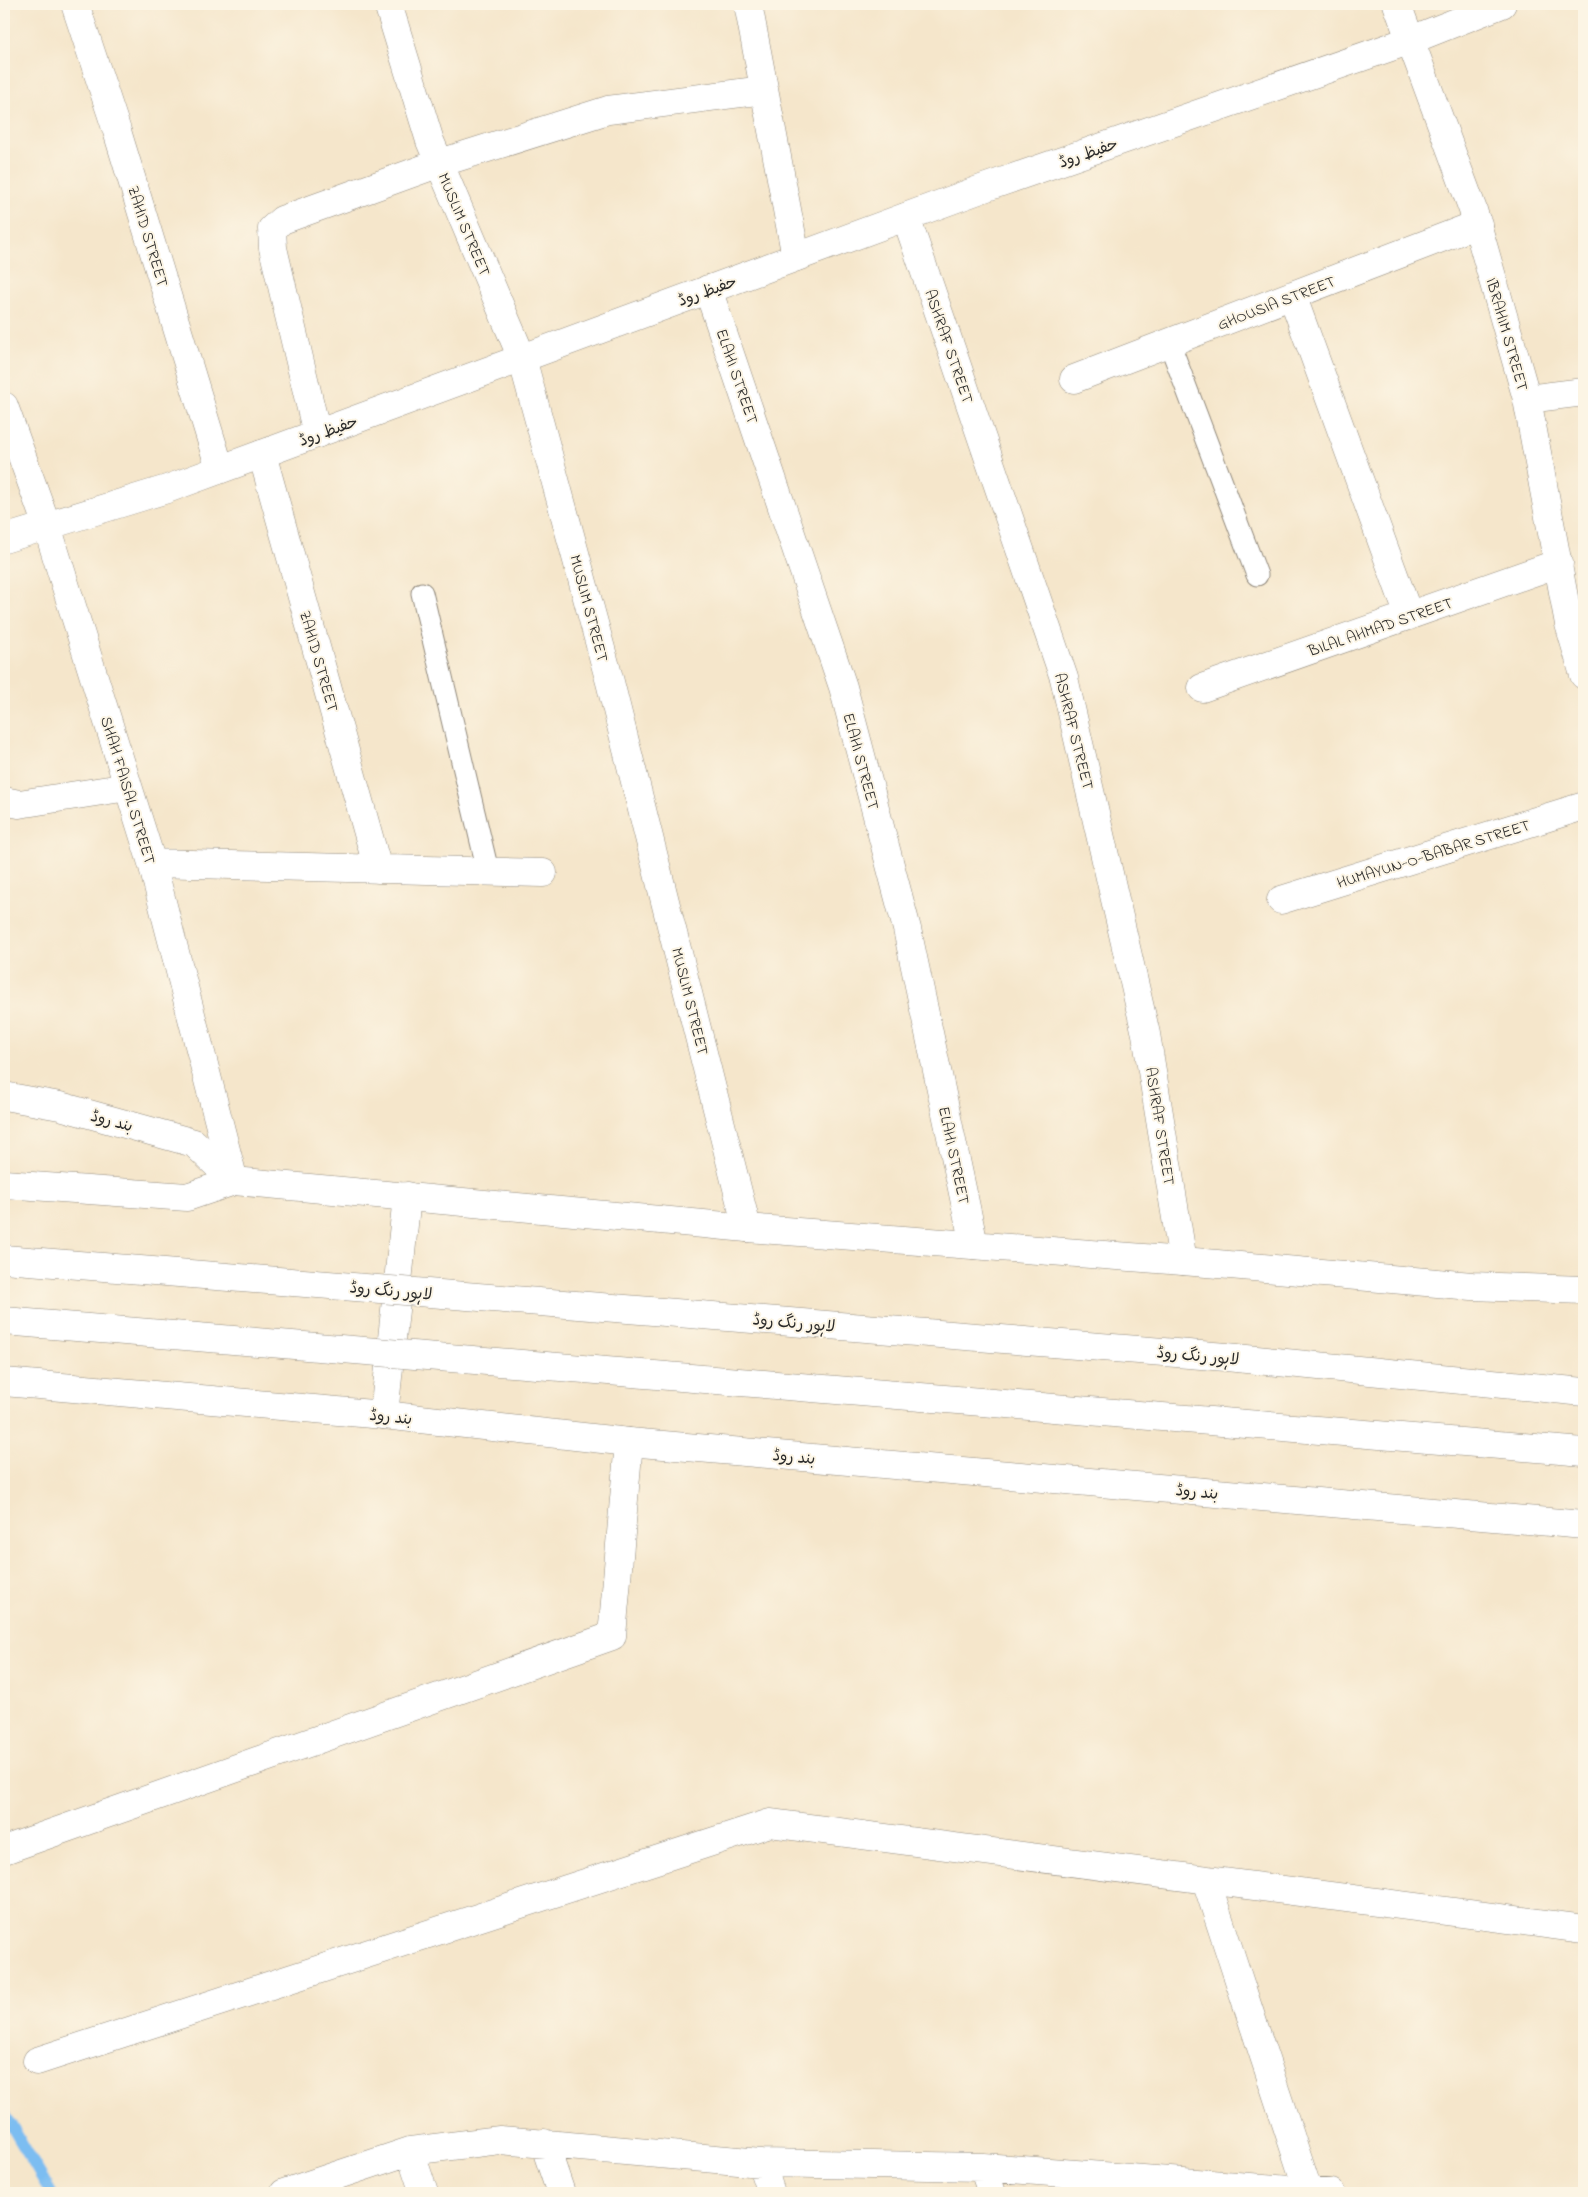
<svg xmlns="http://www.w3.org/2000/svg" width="1588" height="2197" font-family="'Indie Flower','Playpen Sans Arabic',sans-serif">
	<rect width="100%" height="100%" fill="#fcf5e5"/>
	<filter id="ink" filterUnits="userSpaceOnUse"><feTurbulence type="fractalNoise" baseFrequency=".02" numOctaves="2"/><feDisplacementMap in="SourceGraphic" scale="10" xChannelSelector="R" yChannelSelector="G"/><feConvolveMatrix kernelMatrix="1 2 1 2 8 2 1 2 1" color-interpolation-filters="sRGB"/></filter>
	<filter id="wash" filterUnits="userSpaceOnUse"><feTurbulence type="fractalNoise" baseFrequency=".0096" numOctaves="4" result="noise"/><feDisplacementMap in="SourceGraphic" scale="20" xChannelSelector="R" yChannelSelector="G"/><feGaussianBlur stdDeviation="1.12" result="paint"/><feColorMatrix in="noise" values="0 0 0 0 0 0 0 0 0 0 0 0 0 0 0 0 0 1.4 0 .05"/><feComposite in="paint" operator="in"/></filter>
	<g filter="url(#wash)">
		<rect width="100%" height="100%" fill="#f5e6cb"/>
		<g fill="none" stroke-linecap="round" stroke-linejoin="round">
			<path stroke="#7cbdf1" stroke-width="12" d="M 4,2113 L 51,2193"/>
		</g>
	</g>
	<g filter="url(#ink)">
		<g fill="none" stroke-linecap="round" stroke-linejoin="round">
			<defs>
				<path id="service" d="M 1169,342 L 1257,575
					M 422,593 L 488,871"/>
				<path id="minor" d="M 75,4 L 117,131 L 220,469
					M 388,4 L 430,141 L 522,358 L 610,682 L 747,1228
					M 748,4 L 796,257
					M 906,217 L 1064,678 L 1146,1034 L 1183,1261
					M 708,289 L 843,687 L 907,929 L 974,1245
					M 1292,295 L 1409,616
					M 1074,379 L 1478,224
					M 1527,399 L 1584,392
					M 4,406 L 47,526 L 152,863 L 234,1181
					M 317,434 L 273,248 L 272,229 L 282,220 L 440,163 L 608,110 L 764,90
					M 262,454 L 378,869
					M 1202,688 L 1559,563
					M 4,801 L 19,804 L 128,787
					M 152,863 L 543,873
					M 1281,900 L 1584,806
					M 4,1850 L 612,1636 L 629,1442
					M 1206,1880 L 1309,2193
					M 37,2061 L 770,1823 L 1584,1929
					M 544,2143 L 561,2193
					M 761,2163 L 771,2193
					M 983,2167 L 992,2193
					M 284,2193 L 410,2151
					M 424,2193 L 410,2151 L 500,2140 L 761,2163 L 983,2167 L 1331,2193"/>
				<path id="tertiary" d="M 4,539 L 167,489 L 984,188 L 1411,40 L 1502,4
					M 384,1415 L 407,1196"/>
				<path id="secondary" d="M 1397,4 L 1473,210 L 1527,399 L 1569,624 L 1584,675
					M 4,1096 L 60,1106 L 194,1143 L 234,1181
					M 4,1184 L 187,1197 L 234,1181 L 747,1228 L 1183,1261 L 1472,1286 L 1584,1290
					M 4,1382 L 384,1415 L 629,1442 L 1584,1525"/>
			</defs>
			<use href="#service" stroke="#90887b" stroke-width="23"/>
			<use href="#minor" stroke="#90887b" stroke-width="29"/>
			<use href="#tertiary" stroke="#90887b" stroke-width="29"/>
			<use href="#secondary" stroke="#90887b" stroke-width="29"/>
			<use href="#service" stroke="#fff" stroke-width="21"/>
			<use href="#minor" stroke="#fff" stroke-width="28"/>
			<use href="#tertiary" stroke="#fff" stroke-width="28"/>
			<use href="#secondary" stroke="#fff" stroke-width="28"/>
			<defs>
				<path id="motorway-bridge" d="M 4,1259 L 1226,1357 L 1584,1392
					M 4,1321 L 1584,1452"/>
			</defs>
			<use href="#motorway-bridge" stroke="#90887b" stroke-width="29" stroke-linecap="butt"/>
			<use href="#motorway-bridge" stroke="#fff" stroke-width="28"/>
		</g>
	</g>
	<g text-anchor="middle" stroke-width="4" stroke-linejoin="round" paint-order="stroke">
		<g font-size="16" fill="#2b2b2b" stroke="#fcf5e5">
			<text transform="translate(1088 152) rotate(-19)" y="6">حفیظ روڈ</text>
			<text transform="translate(465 224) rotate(67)" y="6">MUSLIM STREET</text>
			<text transform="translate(149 236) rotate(73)" y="6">ZAHID STREET</text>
			<text transform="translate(707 290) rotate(-20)" y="6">حفیظ روڈ</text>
			<text transform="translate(1276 302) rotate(-21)" y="6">GHOUSIA STREET</text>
			<text transform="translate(1508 334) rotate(74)" y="6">IBRAHIM STREET</text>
			<text transform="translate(950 346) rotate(71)" y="6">ASHRAF STREET</text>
			<text transform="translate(738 376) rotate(71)" y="6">ELAHI STREET</text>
			<text transform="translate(328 430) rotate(-20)" y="6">حفیظ روڈ</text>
			<text transform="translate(590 608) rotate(75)" y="6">MUSLIM STREET</text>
			<text transform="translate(1380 626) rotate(-19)" y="6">BILAL AHMAD STREET</text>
			<text transform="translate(320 661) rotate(74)" y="6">ZAHID STREET</text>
			<text transform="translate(1075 731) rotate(76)" y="6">ASHRAF STREET</text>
			<text transform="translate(862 761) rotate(75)" y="6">ELAHI STREET</text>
			<text transform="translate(129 790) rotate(73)" y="6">SHAH FAISAL STREET</text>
			<text transform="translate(1433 853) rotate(-17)" y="6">HUMAYUN-O-BABAR STREET</text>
			<text transform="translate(691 1001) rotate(76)" y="6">MUSLIM STREET</text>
			<text transform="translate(112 1120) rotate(15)" y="6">بند روڈ</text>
			<text transform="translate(1161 1126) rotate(81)" y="6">ASHRAF STREET</text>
			<text transform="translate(955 1155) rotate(78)" y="6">ELAHI STREET</text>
			<text transform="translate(391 1290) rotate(5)" y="6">لاہور رنگ روڈ</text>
			<text transform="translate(794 1322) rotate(5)" y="6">لاہور رنگ روڈ</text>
			<text transform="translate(1198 1355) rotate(5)" y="6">لاہور رنگ روڈ</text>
			<text transform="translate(391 1416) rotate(6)" y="6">بند روڈ</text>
			<text transform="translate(794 1456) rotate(5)" y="6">بند روڈ</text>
			<text transform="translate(1197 1491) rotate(5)" y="6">بند روڈ</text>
		</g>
	</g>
	<rect width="1588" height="2197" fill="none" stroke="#fcf5e5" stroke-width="20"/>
</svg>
